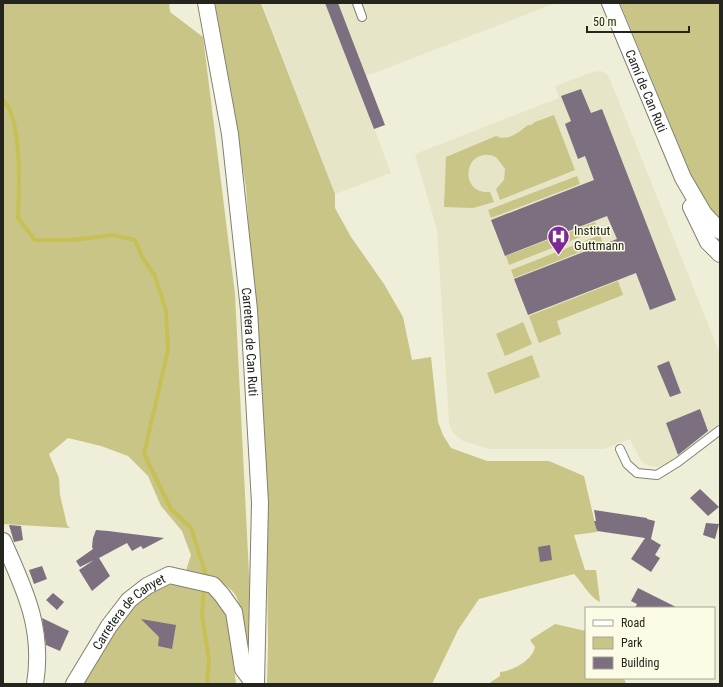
<svg xmlns="http://www.w3.org/2000/svg" width="723" height="687" font-family="'Roboto Condensed',sans-serif">
	<rect width="100%" height="100%" fill="#efeed8"/>
	<path fill="#e6e5c7" d="M 262,3 L 556,3 L 356,80 L 391,173 L 335,194 Z
		M 601,71 L 608,75 L 720,354 L 720,423 L 664,466 L 657,467 L 647,465 L 641,461 L 630,439 L 604,449 L 489,449 L 463,441 L 453,433 L 449,423 L 437,230 L 415,154 L 559,98 L 555,86 L 593,72 Z"/>
	<path fill="#c9c587" d="M 3,3 L 169,3 L 170,12 L 203,37 L 235,294 L 250,594 L 249,656 C 245,639 243,613 237,598 C 232,583 200,574 186,571 L 191,555 L 182,531 L 161,506 L 148,476 L 128,456 L 101,446 L 68,438 L 49,454 L 59,478 L 60,495 L 67,525 L 70,528 L 3,524 Z
		M 215,3 L 261,3 L 335,194 L 335,208 L 351,237 L 384,284 L 403,317 L 412,360 L 431,357 L 438,422 L 443,435 L 451,448 L 487,461 L 549,461 L 584,476 L 597,532 L 574,535 L 585,570 L 596,570 L 600,602 C 589,597 583,583 574,574 L 479,599 L 458,630 L 432,684 L 267,684 L 268,645 L 266,464 L 246,188 Z
		M 620,3 L 720,3 L 720,226 L 695,184 Z
		M 554,115 L 575,170 L 500,200 L 496,189 L 504,180 L 505,169 L 496,157 C 464,144 457,195 490,192 L 494,202 L 473,208 L 444,207 L 446,157 L 496,136 C 508,142 519,132 528,125 L 531,125 L 535,122 Z
		M 577,176 L 580,184 L 491,218 L 488,210 Z
		M 595,222 L 598,230 L 509,265 L 506,256 Z
		M 600,235 L 603,243 L 514,278 L 511,270 Z
		M 618,281 L 623,295 L 557,321 L 561,334 L 539,343 L 529,316 Z
		M 523,322 L 532,344 L 505,356 L 496,334 Z
		M 532,355 L 540,377 L 495,394 L 487,373 Z
		M 173,584 L 215,589 L 227,608 L 236,684 L 81,684 C 96,662 134,593 158,586 C 162,584 168,585 173,584 Z
		M 555,624 L 586,631 L 586,678 L 624,678 L 626,684 L 488,684 L 500,676 L 500,672 C 512,671 532,661 535,647 L 530,640 Z"/>
	<g fill="none" stroke-linecap="round" stroke-linejoin="round">
		<path stroke="#c7c054" stroke-width="4" d="M 3,100 C 23,120 19,191 18,218 L 35,240 L 72,240 L 113,235 L 135,240 L 142,257 L 155,276 L 166,311 L 168,350 L 144,454 L 171,509 L 191,528 L 206,575 L 205,580
			M 204,587 L 202,616 L 209,659 L 207,684"/>
	</g>
	<path fill="#7b6f80" d="M 325,3 L 338,3 L 385,125 L 374,129 Z
		M 581,89 L 591,113 L 602,109 L 676,300 L 650,310 L 636,273 L 528,315 L 514,279 L 617,239 L 607,216 L 505,256 L 491,220 L 594,180 L 585,156 L 578,159 L 565,124 L 571,121 L 561,96 Z
		M 669,361 L 681,393 L 670,397 L 657,366 Z
		M 700,409 L 708,431 L 678,455 L 666,423 Z
		M 700,489 L 719,507 L 708,516 L 690,498 Z
		M 594,510 L 647,518 L 647,519 L 655,521 L 651,539 L 661,545 L 655,555 L 660,558 L 651,572 L 631,559 L 645,538 L 597,531 L 594,521 L 596,521 Z
		M 706,523 L 719,524 L 715,539 L 703,535 Z
		M 9,525 L 21,526 L 23,540 L 14,542 Z
		M 96,530 L 108,531 L 164,538 L 143,549 L 141,546 L 132,551 L 127,543 L 99,558 L 110,576 L 92,591 L 79,570 L 94,560 L 80,567 L 76,561 L 93,549 L 92,547 L 93,538 Z
		M 550,545 L 552,560 L 540,562 L 538,547 Z
		M 42,566 L 47,579 L 34,584 L 29,570 Z
		M 638,588 L 678,608 L 635,608 L 637,604 L 631,601 Z
		M 53,593 L 64,602 L 57,610 L 46,600 Z
		M 42,618 L 69,631 L 60,651 L 46,645 Z
		M 141,619 L 176,625 L 172,649 L 158,646 L 159,637 Z"/>
	<g fill="none" stroke-linecap="round" stroke-linejoin="round">
		<defs>
			<path id="lane" d="M 357,3 L 362,17
				M 620,449 L 627,464 L 637,473 L 657,475 L 678,462 L 720,430"/>
			<g id="street">
				<path id="s1" d="M 206,3 L 230,134 L 249,310 L 260,503 L 256,684"/>
				<path id="s2" d="M 610,3 L 683,178 L 704,214 L 720,231"/>
				<path d="M 691,207 L 708,242 L 720,254"/>
				<path d="M 3,541 C 25,590 44,629 35,684"/>
				<path id="s3" d="M 74,684 L 109,626 L 129,600 L 147,586 L 169,575 L 213,585 L 222,595 L 234,612 L 243,669 L 254,684"/>
			</g>
		</defs>
		<use href="#lane" stroke="#82816e" stroke-width="10"/>
		<use href="#street" stroke="#82816e" stroke-width="18"/>
		<use href="#lane" stroke="#fff" stroke-width="8"/>
		<use href="#street" stroke="#fff" stroke-width="16"/>
	</g>
	<defs>
		<symbol id="hospital-pin" viewBox="-11 -11 22 30"><path d="M0 17L-7.5 6A9.5 9.5 0 1 1 7.5 6Z" fill="#7d2998" stroke="#fcfbe5"/><path d="M-5-5h3v3.5h4V-5h3V5h-3V1.5h-4V5h-3Z" fill="#fff"/></symbol>
	</defs>
	<g fill-rule="evenodd">
		<use href="#hospital-pin" x="546" y="224" width="25" height="34"/>
	</g>
	<g text-anchor="middle" stroke-width="3" stroke-linejoin="round" paint-order="stroke">
		<g font-size="13" fill="#25251d" stroke="#fcfbe5">
			<text dy="5" stroke="none"><textPath href="#s2" startOffset="95">Camí de Can Ruti</textPath></text>
			<text dy="5" stroke="none"><textPath href="#s1" startOffset="342">Carretera de Can Ruti</textPath></text>
			<text dy="5" stroke="none"><textPath href="#s3" startOffset="92">Carretera de Canyet</textPath></text>
		</g>
		<g font-size="13" fill="#25251d" stroke="#fcfbe5" text-anchor="start">
			<text x="574" y="235">Institut<tspan x="574" dy="15">Guttmann</tspan></text>
		</g>
	</g>
	<rect width="723" height="687" fill="none" stroke="#25251d" stroke-width="8"/>
	<rect x="585" y="607" width="130" height="72" fill="#fcfbe5" stroke="#a6a595"/>
	<rect x="593" y="620" width="20" height="6" fill="#ffffff" stroke="#a6a595"/>
	<text x="621" y="627" font-size="12" fill="#25251d">Road</text>
	<rect x="593" y="637" width="20" height="12" fill="#c9c587" stroke="#a6a595"/>
	<text x="621" y="647" font-size="12" fill="#25251d">Park</text>
	<rect x="593" y="657" width="20" height="12" fill="#7b6f80" stroke="#a6a595"/>
	<text x="621" y="667" font-size="12" fill="#25251d">Building</text>
	<path d="M587 26v6h102v-6" fill="none" stroke="#25251d" stroke-width="2"/>
	<text x="593" y="26" font-size="12" fill="#25251d" stroke="#fcfbe5" stroke-width="3" paint-order="stroke">50 m</text>
</svg>
